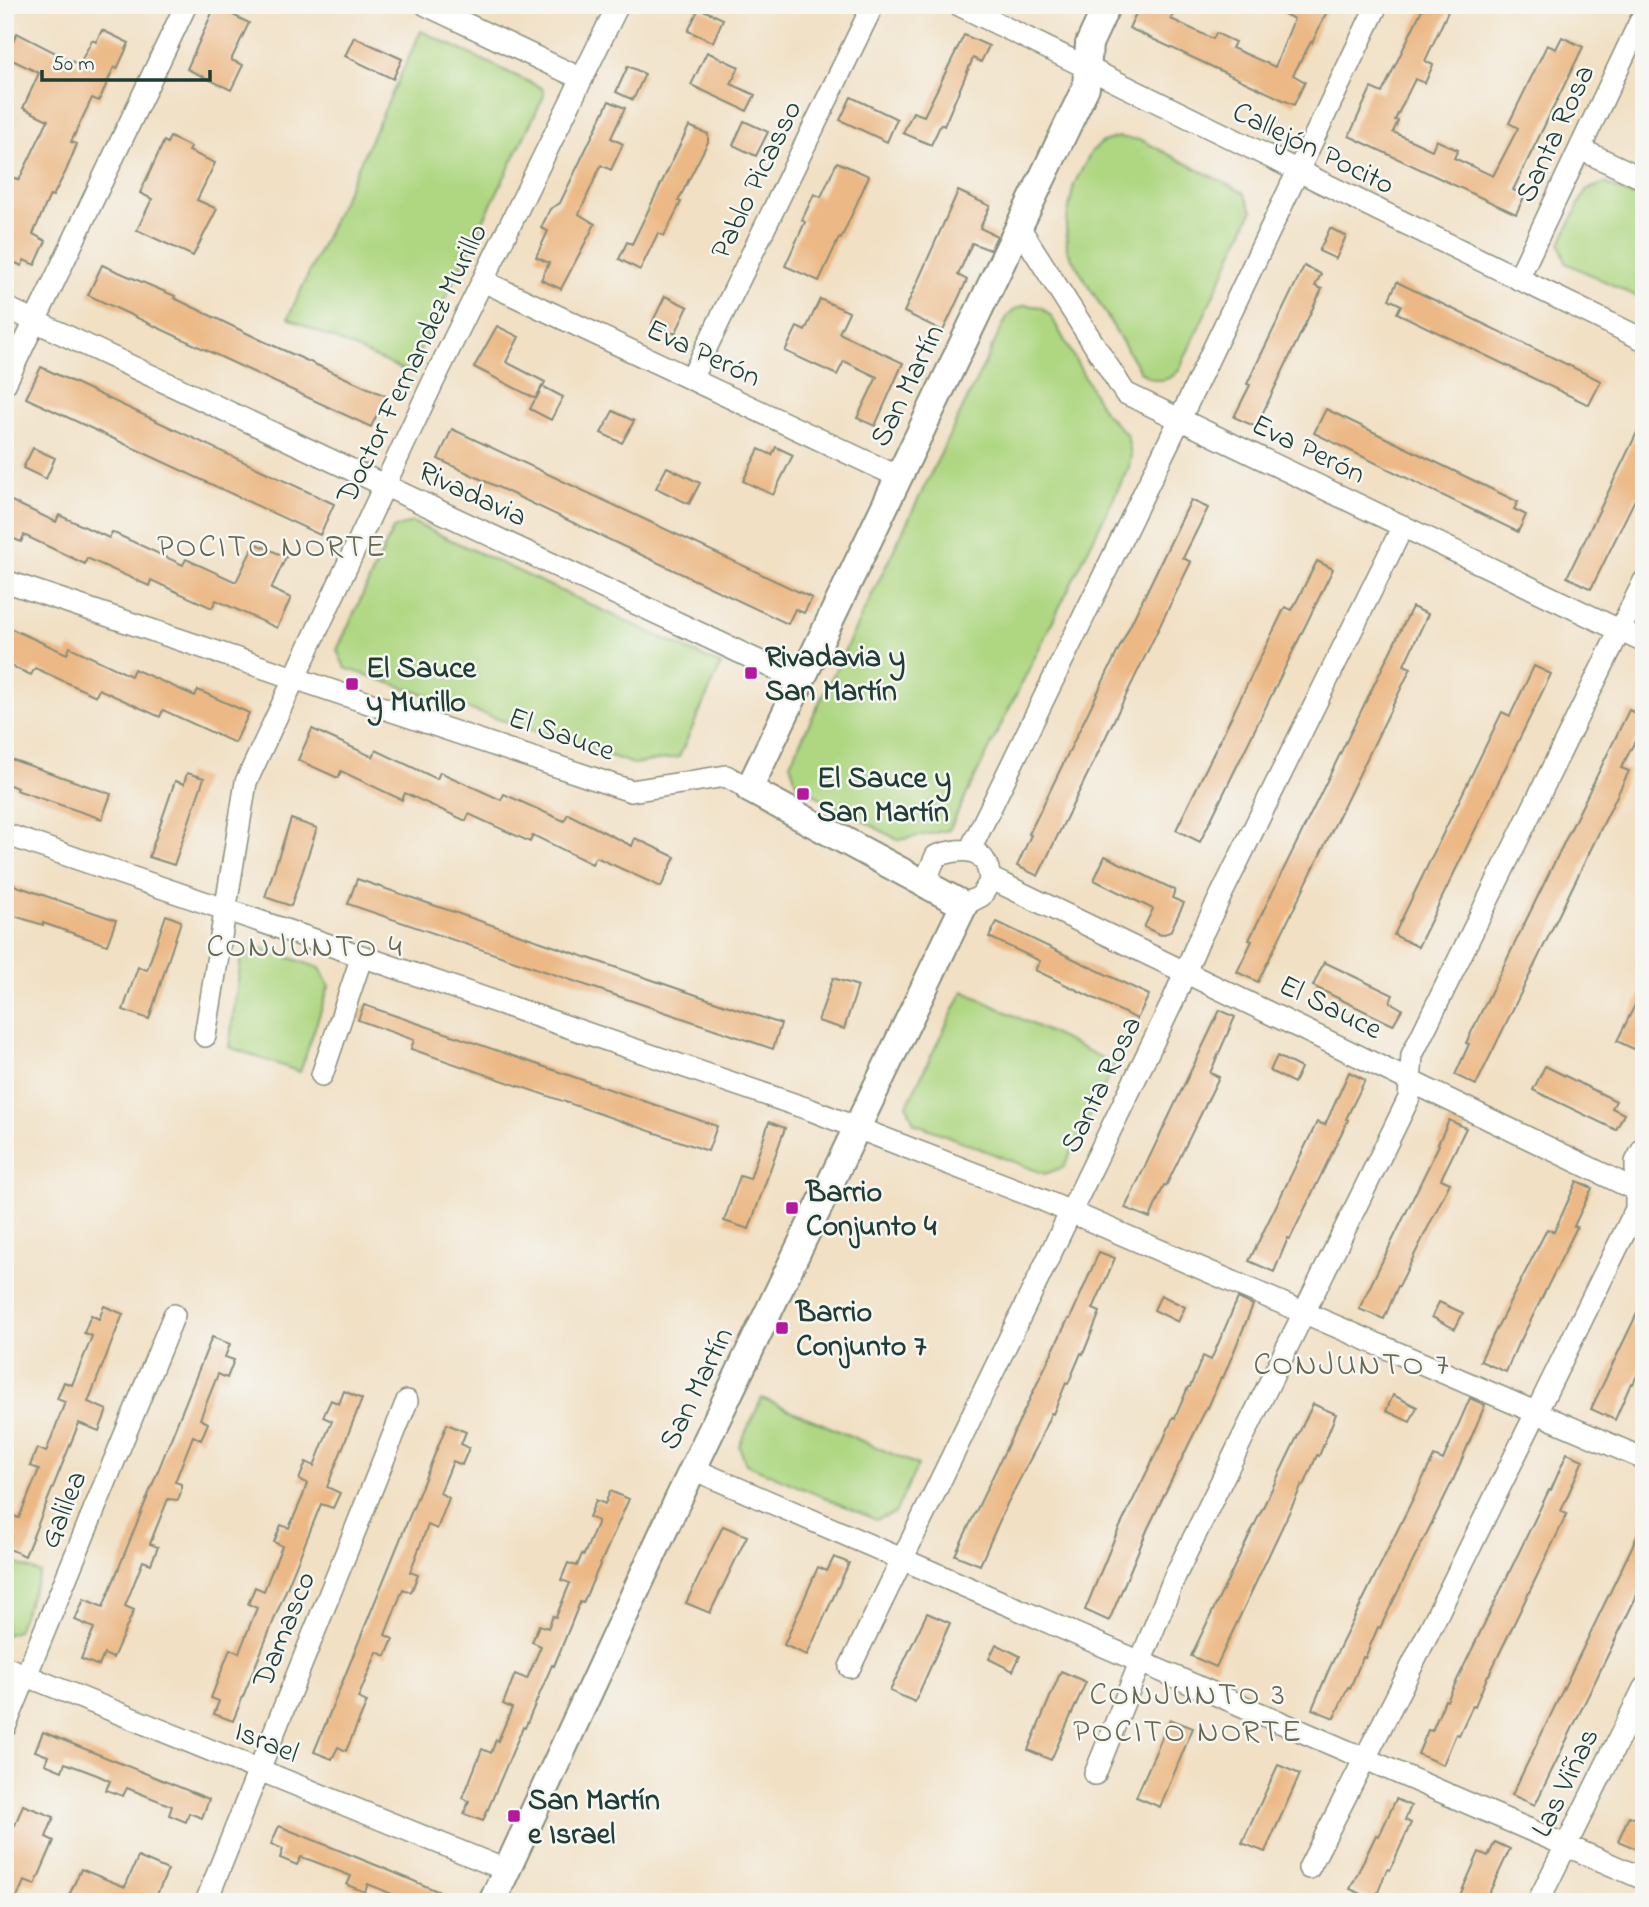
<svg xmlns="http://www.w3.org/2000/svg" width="1649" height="1907" font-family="'Indie Flower',sans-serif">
	<rect width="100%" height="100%" fill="#f6f6f2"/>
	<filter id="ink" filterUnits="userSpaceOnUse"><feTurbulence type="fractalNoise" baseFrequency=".0143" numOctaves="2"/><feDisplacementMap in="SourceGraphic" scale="14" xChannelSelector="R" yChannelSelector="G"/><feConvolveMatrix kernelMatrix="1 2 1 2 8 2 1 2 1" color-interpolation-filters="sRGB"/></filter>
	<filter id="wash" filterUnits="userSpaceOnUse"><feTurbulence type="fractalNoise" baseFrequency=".00686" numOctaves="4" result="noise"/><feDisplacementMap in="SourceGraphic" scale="28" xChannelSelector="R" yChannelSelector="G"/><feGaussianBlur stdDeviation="1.57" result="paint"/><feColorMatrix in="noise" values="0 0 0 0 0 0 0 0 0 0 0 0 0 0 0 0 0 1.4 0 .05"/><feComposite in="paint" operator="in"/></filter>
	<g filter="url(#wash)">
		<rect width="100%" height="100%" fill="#f1e0c4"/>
		<path fill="#afd782" stroke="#678a5b" stroke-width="2" d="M 421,31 L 542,88 L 544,96 L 409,373 L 288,318 Z
			M 1118,137 L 1141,140 L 1244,193 L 1252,211 L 1181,366 C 1172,383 1154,384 1140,371 L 1067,250 L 1066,223 L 1074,184 L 1092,151 L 1103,142 Z
			M 1605,183 L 1644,202 L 1644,300 L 1566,263 L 1560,244 L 1586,190 Z
			M 1025,305 L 1041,307 L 1051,316 L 1104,412 L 1127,435 L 1131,455 L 1129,467 L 949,830 L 898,840 L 797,785 L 790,763 L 1007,317 L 1013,310 Z
			M 412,522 L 721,665 L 679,757 L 634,764 L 345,668 L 337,650 L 393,529 Z
			M 258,947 L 320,968 L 329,986 L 300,1072 L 229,1047 L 241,958 Z
			M 963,991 L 1115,1064 L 1064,1167 L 1045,1174 L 914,1123 L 907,1105 Z
			M 762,1398 L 918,1465 L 895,1513 L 876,1520 L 746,1464 L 739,1446 Z
			M 5,1559 L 40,1573 L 17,1631 L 5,1635 Z"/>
		<g id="blocks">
			<path fill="#ecb986" d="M 1140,5 L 1160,5 L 1174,12 L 1171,19 L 1213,39 L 1216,33 L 1235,42 L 1232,48 L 1275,67 L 1294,19 L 1267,5 L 1330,5 L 1312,43 L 1311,42 L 1293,75 L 1305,82 L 1294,105 L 1129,28 Z
				M 1424,5 L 1451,5 L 1425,61 L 1433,65 L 1425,83 L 1415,79 L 1395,120 L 1398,121 L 1393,132 L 1432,150 L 1436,140 L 1458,150 L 1454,158 L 1493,176 L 1518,128 L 1509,123 L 1547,45 L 1556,49 L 1562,37 L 1583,47 L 1513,190 L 1525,195 L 1516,214 L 1349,136 L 1371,88 L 1382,93 Z
				M 215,6 L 249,23 L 231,60 L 243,65 L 231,90 L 187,69 Z
				M 699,8 L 723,19 L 713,42 L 688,31 Z
				M 102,30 L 129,43 L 117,69 L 114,67 L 99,101 L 92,98 L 71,142 L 77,144 L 66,171 L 53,196 L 50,195 L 33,234 L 46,241 L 35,265 L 24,260 L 22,266 L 5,258 L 5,174 L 19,180 L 48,120 L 23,108 L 39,73 L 6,57 L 17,33 L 79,65 L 92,40 L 96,42 Z
				M 964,35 L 989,46 L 981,62 L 973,58 L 944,126 L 941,124 L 931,145 L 903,133 L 913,112 L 924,116 Z
				M 354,37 L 402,59 L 393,79 L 345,56 Z
				M 707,52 L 739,67 L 731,84 L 755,95 L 747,111 L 691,85 Z
				M 628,66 L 645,74 L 633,100 L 616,92 Z
				M 851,97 L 897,119 L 887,142 L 840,120 Z
				M 609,101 L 625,108 L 611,138 L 623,144 L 611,170 L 601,165 L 579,214 L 595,224 L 561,289 L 541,280 L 549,263 L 536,257 L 548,231 L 541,228 L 550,209 L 560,203 Z
				M 744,121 L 768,132 L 756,156 L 733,145 Z
				M 689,126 L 708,134 L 708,142 L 678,201 L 681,202 L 664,236 L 658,233 L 640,270 L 619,259 L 627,242 L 632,244 Z
				M 170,137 L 191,147 L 189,151 L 215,163 L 197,200 L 217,209 L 193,256 L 137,230 L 152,199 L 140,193 L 164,141 L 167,143 Z
				M 837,162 L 869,176 L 841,239 L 839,238 L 819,281 L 785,266 L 805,222 L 802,220 L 814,194 L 821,197 Z
				M 958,191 L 990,206 L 980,228 L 997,236 L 990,250 L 972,243 L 958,275 L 967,280 L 943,331 L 904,312 Z
				M 1330,228 L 1346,236 L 1336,259 L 1319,251 Z
				M 102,265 L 175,296 L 174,298 L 263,341 L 386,396 L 371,427 L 88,295 Z
				M 1304,266 L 1321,274 L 1315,286 L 1322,289 L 1256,427 L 1234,417 L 1250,385 L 1247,384 Z
				M 1397,282 L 1601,381 L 1589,405 L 1397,313 L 1401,305 L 1389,299 Z
				M 665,296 L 688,307 L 675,334 L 652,323 Z
				M 820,299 L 849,312 L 839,333 L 903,363 L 875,426 L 857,418 L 877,377 L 844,361 L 837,375 L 785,351 L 797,327 L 805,331 Z
				M 497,326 L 519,337 L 506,362 L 545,382 L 536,399 L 474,367 Z
				M 41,367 L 334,504 L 320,535 L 26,398 Z
				M 542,386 L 563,397 L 551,420 L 530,409 Z
				M 1326,409 L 1518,502 L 1514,509 L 1526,515 L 1518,532 L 1314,433 Z
				M 613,411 L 634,421 L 622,443 L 601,433 Z
				M 1644,418 L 1644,481 L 1591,589 L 1567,577 Z
				M 452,429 L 812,598 L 804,613 L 795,609 L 788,624 L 438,459 Z
				M 776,447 L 793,455 L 773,495 L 743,481 L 759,449 L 772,455 Z
				M 33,448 L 55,458 L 46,479 L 23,468 Z
				M 667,467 L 700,483 L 689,504 L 656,488 Z
				M 5,498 L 56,522 L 59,515 L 109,538 L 112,532 L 183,565 L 186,559 L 236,582 L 255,543 L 286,557 L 271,589 L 291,598 L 277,628 L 216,600 L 212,608 L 151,580 L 149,586 L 87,558 L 85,564 L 24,535 L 21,542 L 5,535 Z
				M 1191,500 L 1208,508 L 1183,558 L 1191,562 L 1038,876 L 1017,866 L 1031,835 L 1029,834 Z
				M 1317,561 L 1333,569 L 1200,842 L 1176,830 L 1285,607 L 1292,610 Z
				M 1412,607 L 1428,614 L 1404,665 L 1411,668 L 1258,982 L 1237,972 L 1252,941 L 1249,940 Z
				M 5,626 L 67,654 L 70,647 L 131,676 L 134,669 L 195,696 L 198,690 L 249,713 L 235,743 L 163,710 L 160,717 L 99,689 L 96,696 L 35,668 L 31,675 L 5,663 Z
				M 1534,666 L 1551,674 L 1418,947 L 1394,935 L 1502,712 L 1510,716 Z
				M 1629,710 L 1644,717 L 1644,724 L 1621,768 L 1629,771 L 1476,1085 L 1455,1075 L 1469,1044 L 1466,1043 Z
				M 312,729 L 373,757 L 376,750 L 437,779 L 440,772 L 501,800 L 504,794 L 564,821 L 568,814 L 632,846 L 635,838 L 675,857 L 661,887 L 596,857 L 592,864 L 533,835 L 530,842 L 469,814 L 466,821 L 405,793 L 402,800 L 341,771 L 338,778 L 298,760 Z
				M 5,757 L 111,794 L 102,819 L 16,790 L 17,788 L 5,783 Z
				M 187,773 L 204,778 L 174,865 L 149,857 L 175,781 L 184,784 Z
				M 291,819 L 317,828 L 291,906 L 265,897 Z
				M 1105,856 L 1175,890 L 1172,898 L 1184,903 L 1170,932 L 1161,935 L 1144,927 L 1153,909 L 1094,880 Z
				M 357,879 L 781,1024 L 773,1049 L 348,904 Z
				M 5,882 L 116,920 L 107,945 L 43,923 L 43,925 L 5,913 Z
				M 166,915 L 181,921 L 149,1019 L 123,1010 L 138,967 L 147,970 Z
				M 997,922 L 1149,995 L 1137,1019 L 1035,970 L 1040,961 L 989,937 Z
				M 1324,962 L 1393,995 L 1390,1002 L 1402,1009 L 1393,1025 L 1313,986 Z
				M 833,978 L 858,986 L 844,1029 L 818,1021 Z
				M 1644,987 L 1644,1054 L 1617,1041 Z
				M 364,1005 L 717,1126 L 708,1151 L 411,1049 L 414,1040 L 358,1020 Z
				M 1220,1010 L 1235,1017 L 1210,1073 L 1219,1077 L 1166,1186 L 1164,1185 L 1150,1218 L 1125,1208 Z
				M 1277,1056 L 1301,1068 L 1294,1083 L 1270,1071 Z
				M 1545,1066 L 1616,1101 L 1612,1108 L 1624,1114 L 1616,1130 L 1533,1090 Z
				M 1349,1072 L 1365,1080 L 1346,1119 L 1348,1120 L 1290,1239 L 1288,1238 L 1274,1272 L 1249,1261 L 1317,1122 L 1325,1125 Z
				M 1449,1120 L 1466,1128 L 1441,1179 L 1450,1183 L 1399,1286 L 1398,1286 L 1384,1319 L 1359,1309 L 1439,1145 L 1438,1144 Z
				M 769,1122 L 785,1128 L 749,1229 L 724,1221 L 740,1176 L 750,1179 Z
				M 1577,1181 L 1592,1188 L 1574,1226 L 1577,1227 L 1520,1342 L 1519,1341 L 1506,1372 L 1480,1361 L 1547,1229 L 1554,1232 Z
				M 1099,1252 L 1115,1258 L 1093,1309 L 1100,1312 L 1083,1354 L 1081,1353 L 1068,1384 L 1066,1383 L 1053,1414 L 1051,1413 L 1038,1444 L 1007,1504 L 980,1565 L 955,1555 L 1068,1319 L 1070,1319 Z
				M 1161,1295 L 1185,1307 L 1178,1322 L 1154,1310 Z
				M 1238,1298 L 1253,1305 L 1223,1378 L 1221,1377 L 1208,1408 L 1207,1407 L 1148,1528 L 1109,1621 L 1085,1610 L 1115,1537 L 1159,1447 L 1160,1448 L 1173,1417 L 1175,1418 L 1188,1387 L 1190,1387 L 1203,1356 L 1211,1360 Z
				M 1644,1299 L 1644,1361 L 1633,1384 L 1631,1383 L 1615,1420 L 1591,1409 Z
				M 1439,1302 L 1463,1313 L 1455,1329 L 1432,1317 Z
				M 104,1306 L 123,1314 L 88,1402 L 107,1410 L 99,1431 L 79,1423 L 25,1556 L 7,1548 L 12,1536 L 5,1533 L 5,1528 L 10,1515 L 19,1518 L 34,1482 L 39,1469 L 30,1466 L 37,1448 L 46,1452 L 65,1402 L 57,1399 L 64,1382 L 72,1385 L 87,1349 L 92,1336 L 84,1333 L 91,1315 L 99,1319 Z
				M 212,1337 L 230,1344 L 225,1357 L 234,1360 L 227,1378 L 218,1374 L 200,1419 L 208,1423 L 201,1440 L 193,1436 L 180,1469 L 175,1482 L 181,1484 L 181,1491 L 178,1500 L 168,1499 L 155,1531 L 150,1544 L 158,1547 L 151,1564 L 143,1561 L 125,1606 L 134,1610 L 113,1658 L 104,1654 L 99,1666 L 81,1659 L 94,1628 L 75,1620 L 84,1599 L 103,1607 Z
				M 344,1391 L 362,1399 L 327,1487 L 340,1493 L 333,1508 L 321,1504 L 233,1721 L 214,1714 L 219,1701 L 211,1698 L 230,1649 L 239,1653 L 252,1620 L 257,1608 L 248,1604 L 255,1587 L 264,1591 L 269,1578 L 282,1546 L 274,1542 L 281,1525 L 289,1528 L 303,1496 L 307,1483 L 299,1480 L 306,1462 L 314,1466 L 327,1433 L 332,1421 L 323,1417 L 331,1400 L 339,1404 Z
				M 1393,1395 L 1417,1407 L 1410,1422 L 1386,1411 Z
				M 1470,1398 L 1485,1405 L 1454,1478 L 1380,1628 L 1378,1627 L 1365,1658 L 1363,1657 L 1350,1688 L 1348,1687 L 1334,1718 L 1312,1709 L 1330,1667 L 1434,1456 L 1443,1460 Z
				M 1313,1404 L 1336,1414 L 1319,1456 L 1317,1455 L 1304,1486 L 1302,1485 L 1216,1667 L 1191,1656 Z
				M 447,1424 L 466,1432 L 461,1444 L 469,1448 L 462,1465 L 453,1461 L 440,1493 L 449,1498 L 437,1529 L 428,1525 L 410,1572 L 418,1575 L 411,1592 L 403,1589 L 385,1635 L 393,1639 L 386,1656 L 377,1652 L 358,1698 L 367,1702 L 346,1751 L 338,1747 L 332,1759 L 314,1752 Z
				M 1567,1453 L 1583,1460 L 1561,1511 L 1567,1514 L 1489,1675 L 1488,1675 L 1475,1706 L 1473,1705 L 1459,1735 L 1456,1734 L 1443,1765 L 1418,1754 L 1428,1730 L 1432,1731 L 1445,1700 L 1447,1701 L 1549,1490 L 1551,1490 Z
				M 610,1491 L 629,1499 L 583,1603 L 580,1602 L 554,1666 L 552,1665 L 525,1728 L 523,1727 L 483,1821 L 464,1814 L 469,1801 L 463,1798 L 482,1749 L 491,1753 L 496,1740 L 498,1741 L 512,1708 L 503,1704 L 515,1674 L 527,1679 L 541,1646 L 532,1642 L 539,1625 L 548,1628 L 553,1616 L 556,1617 L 570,1583 L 561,1580 L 568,1563 L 577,1566 L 582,1554 L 584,1555 L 598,1521 L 589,1517 L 596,1500 L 605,1504 Z
				M 1644,1522 L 1644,1584 L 1639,1594 L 1638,1593 L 1535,1805 L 1512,1795 Z
				M 723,1526 L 747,1536 L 710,1613 L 686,1603 Z
				M 834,1557 L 849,1563 L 807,1655 L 784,1645 L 818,1567 L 827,1571 Z
				M 927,1613 L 950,1623 L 915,1702 L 890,1691 Z
				M 996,1644 L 1020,1656 L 1013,1671 L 989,1659 Z
				M 1061,1671 L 1086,1682 L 1051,1760 L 1028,1750 Z
				M 1170,1719 L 1193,1728 L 1160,1807 L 1136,1797 Z
				M 43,1732 L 209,1799 L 202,1818 L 189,1813 L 186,1822 L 169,1815 L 172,1806 L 127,1788 L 123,1796 L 106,1790 L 110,1781 L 97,1775 L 65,1763 L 62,1771 L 45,1764 L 48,1756 L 35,1751 Z
				M 1278,1765 L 1300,1774 L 1265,1852 L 1242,1843 Z
				M 1396,1799 L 1411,1806 L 1405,1820 L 1411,1823 L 1390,1870 L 1387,1869 L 1375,1900 L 1350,1889 L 1376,1835 L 1379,1836 Z
				M 23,1805 L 54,1817 L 46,1837 L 54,1841 L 35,1885 L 24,1881 L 15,1902 L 5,1902 L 5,1821 L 15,1825 Z
				M 1629,1816 L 1644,1822 L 1644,1852 L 1618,1841 Z
				M 279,1826 L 388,1870 L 463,1902 L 411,1902 L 368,1884 L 365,1892 L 347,1885 L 351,1876 L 313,1861 L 301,1857 L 297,1865 L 280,1858 L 283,1849 L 271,1844 Z
				M 1495,1842 L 1510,1849 L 1485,1902 L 1457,1902 L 1479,1852 L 1488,1856 Z
				M 138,1857 L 168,1870 L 155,1899 L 160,1902 L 66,1902 L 81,1869 L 125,1887 Z"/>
		</g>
	</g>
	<g filter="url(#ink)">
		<use href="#blocks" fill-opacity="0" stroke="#888e7c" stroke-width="2"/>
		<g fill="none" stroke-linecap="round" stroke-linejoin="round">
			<defs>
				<path id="minor" d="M 426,5 L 582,79
					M 959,5 L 1644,340
					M 1580,149 L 1644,179
					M 1019,227 L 1125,393 L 1644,642
					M 1518,279 L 1644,13
					M 483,281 L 899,477
					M 5,307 L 801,681
					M 691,379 L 873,5
					M 5,384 L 186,5
					M 5,581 L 631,791 L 726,776 L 749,789
					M 5,834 L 811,1110 L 1045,1201 L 1644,1459
					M 970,850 L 1180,419 L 1377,5
					M 990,878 L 1644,1194
					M 932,887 L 929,872 L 936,856 C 964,847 988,845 990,882 L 981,896 L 964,905
					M 205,1036 L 246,782 L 432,384 L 618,5
					M 322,1075 L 362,956
					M 693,1469 L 1644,1879
					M 5,1667 L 506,1870
					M 850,1667 L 1172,1003 L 1197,944 L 1403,526
					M 5,1727 L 174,1315
					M 1095,1774 L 1175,1576 L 1409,1098 L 1412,1055 L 1644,581
					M 1309,1868 L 1407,1676 L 1636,1209 L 1636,1162 L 1644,1147
					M 206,1902 L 407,1401
					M 1538,1902 L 1644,1688"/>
				<path id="tertiary" d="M 492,1902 L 676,1504 L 964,905 L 749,789 L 1086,87 L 1089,44 L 1107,5"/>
			</defs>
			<use href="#minor" stroke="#888e7c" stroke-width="24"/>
			<use href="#tertiary" stroke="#888e7c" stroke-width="30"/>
			<use href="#minor" stroke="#fff" stroke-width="21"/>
			<use href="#tertiary" stroke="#fff" stroke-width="26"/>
		</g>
	</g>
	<g fill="#b5179e" stroke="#f6f6f2" stroke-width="2.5">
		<rect x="744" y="666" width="14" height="14" rx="3.5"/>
		<rect x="345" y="677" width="14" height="14" rx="3.5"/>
		<rect x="796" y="787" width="14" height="14" rx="3.5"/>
		<rect x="785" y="1201" width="14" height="14" rx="3.5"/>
		<rect x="775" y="1321" width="14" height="14" rx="3.5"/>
		<rect x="507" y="1809" width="14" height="14" rx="3.5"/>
	</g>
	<g text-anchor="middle" stroke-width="5" stroke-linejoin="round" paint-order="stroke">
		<g font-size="30" fill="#1f3d34" stroke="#f6f6f2">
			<text transform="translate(1554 133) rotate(-65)" y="10">Santa Rosa</text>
			<text transform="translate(1314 147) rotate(26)" y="10">Callejón Pocito</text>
			<text transform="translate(755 179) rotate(-64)" y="10">Pablo Picasso</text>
			<text transform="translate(704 352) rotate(25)" y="10">Eva Perón</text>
			<text transform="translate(411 363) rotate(-64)" y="10">Doctor Fernandez Murillo</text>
			<text transform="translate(906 385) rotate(-64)" y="10">San Martín</text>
			<text transform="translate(1309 448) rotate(26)" y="10">Eva Perón</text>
			<text transform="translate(473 493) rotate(25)" y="10">Rivadavia</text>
			<text transform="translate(562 733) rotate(19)" y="10">El Sauce</text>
			<text transform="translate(1331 1006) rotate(26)" y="10">El Sauce</text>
			<text transform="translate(1100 1084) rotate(-64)" y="10">Santa Rosa</text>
			<text transform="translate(695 1388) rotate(-64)" y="10">San Martín</text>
			<text transform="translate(62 1509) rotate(-68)" y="10">Galilea</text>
			<text transform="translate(283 1629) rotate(-68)" y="10">Damasco</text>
			<text transform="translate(267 1741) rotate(22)" y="10">Israel</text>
			<text transform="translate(1564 1782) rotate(-64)" y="10">Las Viñas</text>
		</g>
		<g font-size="30" font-weight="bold" fill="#1f3d34" stroke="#f6f6f2" text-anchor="start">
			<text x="765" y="666">Rivadavia y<tspan x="765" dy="34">San Martín</tspan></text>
			<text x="366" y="677">El Sauce<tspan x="366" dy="34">y Murillo</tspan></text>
			<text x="817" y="787">El Sauce y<tspan x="817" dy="34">San Martín</tspan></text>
			<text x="806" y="1201">Barrio<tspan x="806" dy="34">Conjunto 4</tspan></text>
			<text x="796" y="1321">Barrio<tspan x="796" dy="34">Conjunto 7</tspan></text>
			<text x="528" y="1809">San Martín<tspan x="528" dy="34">e Israel</tspan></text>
		</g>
		<g font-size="32" letter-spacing="2" fill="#676851" stroke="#f6f6f2">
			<text x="272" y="556">POCITO NORTE</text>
			<text x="305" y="956">CONJUNTO 4</text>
			<text x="1352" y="1374">CONJUNTO 7</text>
			<text x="1188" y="1704">CONJUNTO 3<tspan x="1188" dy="37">POCITO NORTE</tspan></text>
		</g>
	</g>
	<rect width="1649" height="1907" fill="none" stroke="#f6f6f2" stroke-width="28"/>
	<path d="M42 70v10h168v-10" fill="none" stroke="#1f3d34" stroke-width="3.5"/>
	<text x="52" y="70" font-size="21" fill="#1f3d34" stroke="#f6f6f2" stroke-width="5" paint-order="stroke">50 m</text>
</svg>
